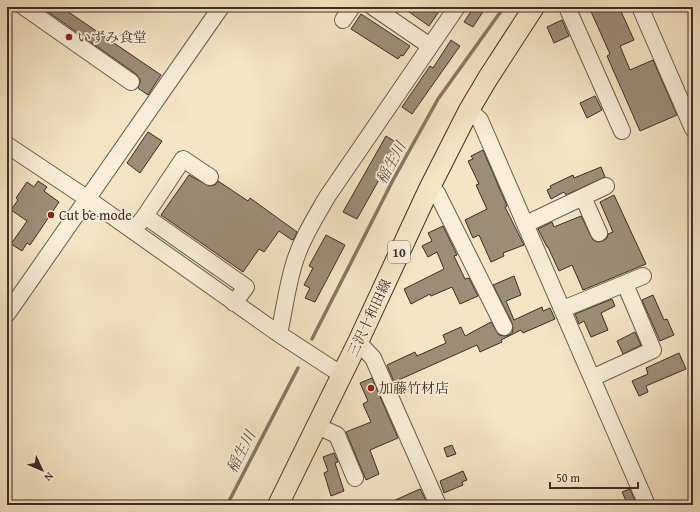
<svg xmlns="http://www.w3.org/2000/svg" width="700" height="512" font-family="'Gentium Book Plus','Noto Serif JP',serif">
	<rect width="100%" height="100%" fill="#f4e5c4"/>
	<filter id="stains"><feTurbulence type="fractalNoise" baseFrequency=".005" numOctaves="4"/><feColorMatrix values="0 0 0 0 .2 0 0 0 0 .09 0 0 0 0 .02 0 0 0 .5 -.17"/></filter>
	<radialGradient id="worn" r=".72"><stop offset=".6" stop-color="#630" stop-opacity="0"/><stop offset="1" stop-color="#630" stop-opacity=".3"/></radialGradient>
	<g fill="none" stroke-linecap="round" stroke-linejoin="round">
		<path stroke="#867764" stroke-width="3.5" d="M 312,339 L 393,180 L 438,99 L 504,7
			M 227,505 L 298,368"/>
	</g>
	<path fill="#9c8d78" stroke="#3d2e25" d="M 41,7 L 61,7 L 161,75 L 148,95 L 138,88 L 140,82 L 140,79 L 136,74 Z
		M 402,7 L 442,7 L 429,26 Z
		M 474,7 L 486,7 L 473,27 L 464,22 Z
		M 589,7 L 619,7 L 634,40 L 620,46 L 630,70 L 653,60 L 677,115 L 640,131 L 607,56 L 610,54 Z
		M 361,14 L 410,46 L 403,56 L 401,55 L 398,59 L 351,29 Z
		M 562,20 L 569,36 L 554,43 L 547,27 Z
		M 451,40 L 460,46 L 412,114 L 402,107 L 430,66 L 433,68 Z
		M 595,96 L 602,110 L 587,118 L 580,103 Z
		M 148,132 L 162,141 L 140,173 L 127,163 Z
		M 386,136 L 399,144 L 357,219 L 343,212 Z
		M 483,150 L 507,206 L 505,207 L 524,245 L 503,253 L 504,256 L 491,262 L 479,235 L 473,238 L 465,220 L 487,209 L 476,185 L 479,184 L 468,161 L 473,159 L 471,156 Z
		M 601,167 L 605,177 L 566,195 L 564,192 L 551,199 L 547,190 L 551,188 L 550,186 L 573,175 L 574,178 Z
		M 189,175 L 209,186 L 215,185 L 218,181 L 248,201 L 250,198 L 297,232 L 294,239 L 292,240 L 279,231 L 264,252 L 259,249 L 243,272 L 161,215 Z
		M 38,181 L 47,187 L 44,191 L 59,202 L 30,245 L 27,243 L 22,251 L 11,244 L 27,221 L 11,210 L 18,200 L 16,198 L 27,182 L 34,187 Z
		M 614,195 L 646,264 L 583,290 L 572,265 L 559,271 L 548,247 L 547,247 L 538,229 L 552,222 L 554,227 L 581,216 L 593,240 L 598,242 L 603,241 L 607,238 L 608,234 L 613,232 L 600,202 Z
		M 443,226 L 457,255 L 454,256 L 465,279 L 469,278 L 478,296 L 460,304 L 452,287 L 431,296 L 430,294 L 411,304 L 404,289 L 444,269 L 437,252 L 428,257 L 422,246 L 432,241 L 428,233 Z
		M 326,235 L 345,245 L 315,302 L 305,298 L 310,288 L 304,285 L 313,268 L 309,266 Z
		M 514,276 L 521,295 L 506,301 L 514,320 L 542,307 L 543,311 L 550,308 L 555,319 L 523,333 L 521,330 L 501,340 L 502,342 L 480,352 L 477,345 L 394,382 L 387,365 L 415,352 L 417,356 L 446,343 L 443,335 L 461,327 L 465,336 L 491,322 L 499,335 L 504,336 L 509,335 L 512,333 L 513,328 L 512,323 L 493,285 Z
		M 653,295 L 664,320 L 667,319 L 674,335 L 660,341 L 642,300 Z
		M 612,299 L 615,306 L 601,313 L 608,330 L 591,337 L 584,321 L 579,324 L 575,314 Z
		M 635,332 L 641,345 L 623,354 L 617,341 Z
		M 679,353 L 686,369 L 646,386 L 648,392 L 639,396 L 632,381 L 648,374 L 646,368 Z
		M 372,378 L 398,438 L 370,450 L 379,474 L 366,480 L 346,432 L 371,422 L 363,404 L 368,401 L 360,383 Z
		M 452,445 L 456,454 L 447,457 L 444,448 Z
		M 334,453 L 338,462 L 335,463 L 344,491 L 331,496 L 324,473 L 328,471 L 323,457 Z
		M 463,471 L 467,480 L 462,482 L 463,485 L 444,493 L 440,481 Z
		M 420,489 L 427,502 L 421,505 L 384,505 Z
		M 630,489 L 637,505 L 628,505 L 622,492 Z"/>
	<g fill="none" stroke-linecap="round" stroke-linejoin="round">
		<defs>
			<path id="minor" d="M 24,7 L 131,82
				M 373,7 L 430,46
				M 567,7 L 622,131
				M 640,7 L 693,129
				M 343,20 L 352,7
				M 469,110 L 480,120 L 647,505
				M 7,145 L 88,199 L 279,334 L 342,375
				M 429,189 L 437,193 L 504,327
				M 583,197 L 599,233
				M 145,216 L 183,159 L 210,177
				M 526,224 L 606,186
				M 133,231 L 145,216 L 246,287 L 234,303
				M 563,309 L 643,276
				M 7,314 L 221,7
				M 279,334 C 284,311 287,287 294,264 C 301,240 315,218 327,197 L 457,7
				M 358,342 L 373,358 L 438,505
				M 592,378 L 653,350 L 625,284
				M 317,426 L 337,435 L 355,478"/>
			<path id="major" d="M 278,505 L 358,342 L 429,189 L 469,110 L 488,78 L 534,7"/>
		</defs>
		<use href="#minor" stroke="#6b5c4d" stroke-width="18"/>
		<use href="#major" stroke="#3d2e25" stroke-width="22"/>
		<use href="#minor" stroke="#f8eed9" stroke-width="16"/>
		<use href="#major" stroke="#f4e5c4" stroke-width="20"/>
	</g>
	<g fill="#8f2418" stroke="#f8eed9" stroke-width="1.5">
		<circle cx="69" cy="37" r="4"/>
		<circle cx="51" cy="215" r="4"/>
		<circle cx="371" cy="388" r="4"/>
	</g>
	<g text-anchor="middle" stroke-width="3.5" stroke-linejoin="round" paint-order="stroke">
		<rect fill="#f8eed9" stroke="#75685b" stroke-width="1" x="388" y="241" width="22" height="22" rx="3"/>
		<g font-size="13" font-weight="bold" fill="#3d2e25">
			<text x="399" y="257">10</text>
		</g>
		<g font-size="14" fill="#3d2e25" stroke="#f8eed9" text-anchor="start">
			<text x="77" y="42">いずみ食堂</text>
			<text x="59" y="220">Cut be mode</text>
			<text x="379" y="393">加藤竹材店</text>
		</g>
		<g font-size="14" fill="#3d2e25" stroke="#f8eed9">
			<text transform="translate(369 318) rotate(-65)" y="5">三沢十和田線</text>
		</g>
		<g font-size="15" font-style="italic" fill="#615244" stroke="#f8eed9">
			<text transform="translate(391 163) rotate(-62)" y="5">稲生川</text>
			<text transform="translate(241 452) rotate(-63)" y="5">稲生川</text>
		</g>
	</g>
	<rect width="700" height="512" fill="none" stroke="#f4e5c4" stroke-width="24"/>
	<rect x="8" y="8" width="684" height="496" fill="none" stroke="#3d2e25" stroke-width="2"/>
	<rect x="12" y="12" width="676" height="488" fill="none" stroke="#3d2e25"/>
	<g transform="translate(42 470) rotate(134)" stroke="#f8eed9" stroke-width="3" paint-order="stroke">
	<path d="M0-3L7 15L0 10L-7 15Z" fill="#3d2e25"/>
	<text y="-6" font-size="11" font-weight="bold" text-anchor="middle" fill="#3d2e25">N</text>
	</g>
	<path d="M550 482v6h88v-6" fill="none" stroke="#3d2e25" stroke-width="2"/>
	<text x="556" y="482" font-size="12" fill="#3d2e25" stroke="#f8eed9" stroke-width="3" paint-order="stroke">50 m</text>
	<rect width="100%" height="100%" filter="url(#stains)"/>
	<rect width="100%" height="100%" fill="url(#worn)"/>
</svg>
